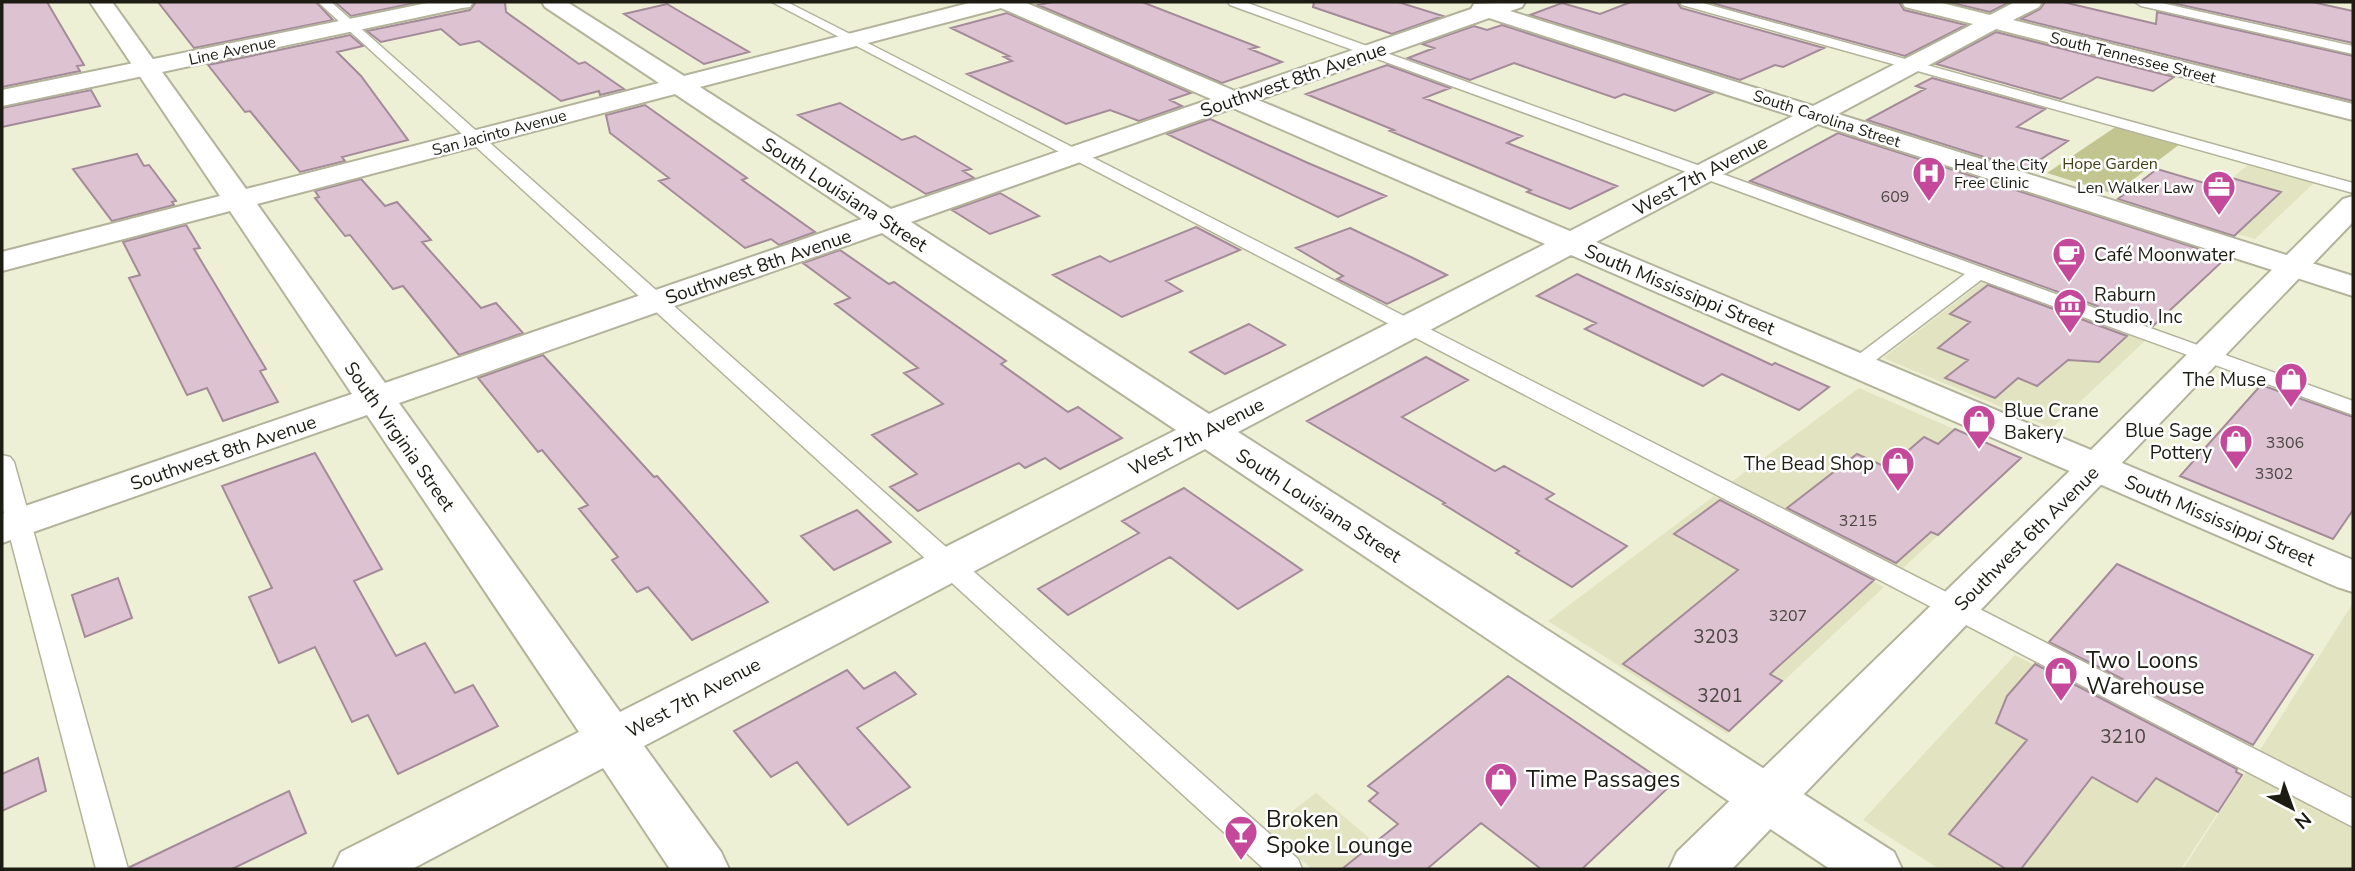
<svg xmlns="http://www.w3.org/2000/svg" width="2355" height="871" font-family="'Nunito Sans',sans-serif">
	<rect width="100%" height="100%" fill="#eef0d5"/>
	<path fill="#e2e3c1" d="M 2250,163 L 2316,181 L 2255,239 L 2184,219 Z
		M 1985,280 L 2147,339 L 2052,428 L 1883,358 Z
		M 1859,388 L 2021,458 L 1900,571 L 1730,483 Z
		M 1714,496 L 1884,587 L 1727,734 L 1548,621 Z
		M 2353,603 L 2353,869 L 2183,869 L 2258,753 Z
		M 2015,655 L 2242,775 L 2181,869 L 1939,869 L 1863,820 Z
		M 1316,793 L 1406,869 L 1312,869 L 1267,830 Z"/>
	<path fill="#c3c591" d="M 2117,126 L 2180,144 L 2114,194 L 2047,173 Z"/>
	<path fill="#ddc3d1" stroke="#a48b99" stroke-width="2" d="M 2,2 L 47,2 L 84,65 L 77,66 L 80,71 L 2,87 Z
		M 158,2 L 316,2 L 333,20 L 194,48 Z
		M 335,2 L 420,2 L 351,16 Z
		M 476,2 L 505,2 L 506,12 L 579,64 L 585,62 L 624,89 L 600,95 L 599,91 L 561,101 L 479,41 L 460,45 L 441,29 L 381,42 L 367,31 L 470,10 Z
		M 1052,2 L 1142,2 L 1258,47 L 1250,49 L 1282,62 L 1222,83 L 1038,5 Z
		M 1314,2 L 1398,2 L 1443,16 L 1392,34 L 1313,7 Z
		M 1631,2 L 1677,2 L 1681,8 L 1824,48 L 1783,67 L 1775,65 L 1740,80 L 1530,15 L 1562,3 L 1600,14 Z
		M 1708,2 L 1899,2 L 1904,10 L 1966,25 L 1905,56 Z
		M 1948,2 L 2010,2 L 1990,12 Z
		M 2045,2 L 2063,2 L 2156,24 L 2157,12 L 2353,56 L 2353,101 L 2021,19 L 2040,9 Z
		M 2168,2 L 2312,2 L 2353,11 L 2353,43 Z
		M 667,4 L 749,52 L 704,64 L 624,14 Z
		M 1007,13 L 1191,93 L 1170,100 L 1182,106 L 1139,121 L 1110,110 L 1066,124 L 967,74 L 1012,61 L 1004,57 L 1009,56 L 951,28 Z
		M 1502,25 L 1713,93 L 1675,111 L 1624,94 L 1615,98 L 1514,63 L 1470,80 L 1408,58 L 1434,48 L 1422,44 L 1474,26 L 1487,30 Z
		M 1996,32 L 2174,77 L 2153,91 L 2097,77 L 2061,99 L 1936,64 Z
		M 350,35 L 363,46 L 337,52 L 361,76 L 408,140 L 342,157 L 345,161 L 300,172 L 250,111 L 245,112 L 208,65 Z
		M 1387,65 L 1450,88 L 1424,98 L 1522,136 L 1507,143 L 1617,186 L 1570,209 L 1527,192 L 1531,190 L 1390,131 L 1394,130 L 1306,94 Z
		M 1932,78 L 2045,109 L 2017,127 L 2068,141 L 2025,170 L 1867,120 L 1925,89 L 1916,86 Z
		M 91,90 L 100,106 L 2,127 L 2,108 Z
		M 840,103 L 902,140 L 915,136 L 971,169 L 963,171 L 974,178 L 926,194 L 798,115 Z
		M 645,105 L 747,178 L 742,180 L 815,232 L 779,245 L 771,239 L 745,248 L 659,181 L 669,178 L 610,133 L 606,115 Z
		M 1210,119 L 1308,163 L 1386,196 L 1338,217 L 1167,134 Z
		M 1838,133 L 2215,254 L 2226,258 L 2153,326 L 1750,181 Z
		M 137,154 L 144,166 L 149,165 L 176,201 L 172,202 L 174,205 L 112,221 L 73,169 Z
		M 2157,169 L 2221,188 L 2232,178 L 2281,192 L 2234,236 L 2118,199 Z
		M 361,179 L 385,206 L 397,202 L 431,240 L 422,242 L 481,308 L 496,303 L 523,333 L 459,355 L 403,286 L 393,289 L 350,235 L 345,236 L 315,198 L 319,197 L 315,191 Z
		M 1000,193 L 1039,216 L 990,234 L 952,210 Z
		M 186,225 L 200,248 L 194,249 L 266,369 L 260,371 L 278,402 L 223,421 L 207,388 L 187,395 L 129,278 L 140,275 L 123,242 Z
		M 1196,227 L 1240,250 L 1166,281 L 1182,291 L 1122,317 L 1053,275 L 1100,256 L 1110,262 Z
		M 1350,228 L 1413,258 L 1447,275 L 1387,304 L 1337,279 L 1343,276 L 1296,248 Z
		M 840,250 L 889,284 L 894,282 L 1006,361 L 1001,364 L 1068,412 L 1078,407 L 1122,438 L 1060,469 L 1045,458 L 1025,468 L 1019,463 L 918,511 L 890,487 L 917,474 L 872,435 L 943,404 L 904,373 L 918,368 L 835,304 L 850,298 L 803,263 Z
		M 1577,274 L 1772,365 L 1775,363 L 1829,387 L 1799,410 L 1722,374 L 1703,386 L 1585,329 L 1596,323 L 1537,296 Z
		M 1988,285 L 2127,336 L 2099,362 L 2068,360 L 2037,386 L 2018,378 L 1995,398 L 1945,378 L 1968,360 L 1938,348 L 1970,322 L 1950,314 Z
		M 1249,324 L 1285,345 L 1225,374 L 1190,352 Z
		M 543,355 L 654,477 L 657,476 L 683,505 L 768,602 L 692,640 L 648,587 L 637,592 L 612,560 L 618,557 L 579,509 L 588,505 L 542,450 L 538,452 L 478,378 Z
		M 1426,357 L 1468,380 L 1402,417 L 1495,471 L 1504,466 L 1554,494 L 1546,499 L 1627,546 L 1572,587 L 1516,553 L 1519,551 L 1443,504 L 1445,503 L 1307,421 Z
		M 2261,385 L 2353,417 L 2353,510 L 2333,539 L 2180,476 Z
		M 1955,429 L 2021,458 L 1938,535 L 1931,532 L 1896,563 L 1787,508 L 1857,454 L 1888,468 L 1924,437 L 1938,444 Z
		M 315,453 L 382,569 L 354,581 L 396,656 L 425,643 L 455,693 L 473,685 L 498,726 L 398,774 L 368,715 L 352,722 L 315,647 L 279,663 L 249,597 L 272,588 L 222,486 Z
		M 1184,488 L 1302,570 L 1238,609 L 1170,557 L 1068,615 L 1038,589 L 1139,533 L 1122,521 Z
		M 1720,500 L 1874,580 L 1770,674 L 1782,681 L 1729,731 L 1623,664 L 1738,570 L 1674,534 Z
		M 857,510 L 891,542 L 834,570 L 801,536 Z
		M 2117,564 L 2313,655 L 2253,745 L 2049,642 Z
		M 118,578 L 132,618 L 85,637 L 72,595 Z
		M 2035,664 L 2237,769 L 2236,772 L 2242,775 L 2218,812 L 2156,778 L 2137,802 L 2092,777 L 2021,869 L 2006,869 L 1949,834 L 2027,740 L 1996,723 L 2007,696 Z
		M 847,670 L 864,689 L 895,672 L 916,694 L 857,728 L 910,787 L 848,825 L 797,762 L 771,777 L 734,731 Z
		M 1508,676 L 1670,786 L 1582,869 L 1541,869 L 1481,823 L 1427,869 L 1342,869 L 1398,824 L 1369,801 L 1378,793 L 1368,786 Z
		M 38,758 L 46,791 L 2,811 L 2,774 Z
		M 289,791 L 306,833 L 232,869 L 130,869 L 130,867 Z"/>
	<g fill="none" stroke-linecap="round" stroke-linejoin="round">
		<defs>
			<path id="lane" d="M 318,2 L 331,2 L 1298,859 L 1302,869 L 1264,869 Z
				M 772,2 L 787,2 L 2353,799 L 2353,827 Z
				M 1228,2 L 1245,2 L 2353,401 L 2353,415 L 1981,280 L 1864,369 L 1850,369 L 1846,365 L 1850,361 L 1965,274 L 1230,5 Z
				M 1680,2 L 1699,2 L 2353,183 L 2353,193 L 1682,5 Z
				M 2135,2 L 2157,2 L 2353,46 L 2353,54 L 2141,6 Z
				M 2,455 L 10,457 L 14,462 L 128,869 L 96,869 L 2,506 Z"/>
			<path id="street" d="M 90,2 L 112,2 L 246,189 L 659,83 L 545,7 L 542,2 L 567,2 L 684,76 L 973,2 L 1024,2 L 1235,91 L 1471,9 L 1474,4 L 1525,2 L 1522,7 L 1510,11 L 1813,106 L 1973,24 L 1905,7 L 1902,2 L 1938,2 L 1990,15 L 2015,2 L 2042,2 L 2039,7 L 2013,20 L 2353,104 L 2353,120 L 1996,29 L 1838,114 L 2353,276 L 2353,296 L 1818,124 L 1596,242 L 2353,560 L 2353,592 L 2337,587 L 1571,255 L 1238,432 L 1894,852 L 1902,869 L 1830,869 L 1205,449 L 644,746 L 721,852 L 729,869 L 670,869 L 603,768 L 412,869 L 333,869 L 341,852 L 579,732 L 367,415 L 2,543 L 2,514 L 352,394 L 230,211 L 2,271 L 2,252 L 220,196 ZM 1001,8 L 1211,99 L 891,209 L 700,87 ZM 1489,18 L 1793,116 L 1570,231 L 1258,100 ZM 675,94 L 862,219 L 385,383 L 257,204 ZM 1233,108 L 1545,244 L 1209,414 L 911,222 ZM 882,233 L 1176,430 L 620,712 L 399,403 Z"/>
			<path id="secondary" d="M 432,2 L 473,2 L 470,7 L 462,8 L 2,106 L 2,90 Z"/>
			<path id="primary" d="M 2353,196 L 2353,222 L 1732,869 L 1669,869 L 1677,852 L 2083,458 L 2343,199 Z"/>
		</defs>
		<use href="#lane" stroke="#b2b39a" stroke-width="3"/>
		<use href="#street" stroke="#b2b39a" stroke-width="4"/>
		<use href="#secondary" stroke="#b2b39a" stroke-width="4"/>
		<use href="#primary" stroke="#b2b39a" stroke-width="4"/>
		<use href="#lane" fill="#fff" fill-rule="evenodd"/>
		<use href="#street" fill="#fff" fill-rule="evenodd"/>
		<use href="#secondary" fill="#fff" fill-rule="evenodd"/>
		<use href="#primary" fill="#fff" fill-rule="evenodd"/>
	</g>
	<defs>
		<symbol id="hospital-pin" viewBox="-11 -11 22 30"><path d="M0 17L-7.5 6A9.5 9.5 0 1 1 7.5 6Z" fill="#c4499a" stroke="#fff"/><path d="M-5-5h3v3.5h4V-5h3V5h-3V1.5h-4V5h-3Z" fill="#fff"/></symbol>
		<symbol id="office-pin" viewBox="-11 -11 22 30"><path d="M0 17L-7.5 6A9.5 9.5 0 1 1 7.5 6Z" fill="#c4499a" stroke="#fff"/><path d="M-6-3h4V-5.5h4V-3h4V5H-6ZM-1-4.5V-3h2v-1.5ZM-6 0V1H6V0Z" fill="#fff"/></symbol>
		<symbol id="cafe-pin" viewBox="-11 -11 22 30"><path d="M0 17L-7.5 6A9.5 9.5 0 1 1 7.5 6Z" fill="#c4499a" stroke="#fff"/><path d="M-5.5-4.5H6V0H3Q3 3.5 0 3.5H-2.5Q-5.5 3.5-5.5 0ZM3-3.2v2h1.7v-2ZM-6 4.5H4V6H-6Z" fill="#fff"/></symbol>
		<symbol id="museum-pin" viewBox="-11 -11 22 30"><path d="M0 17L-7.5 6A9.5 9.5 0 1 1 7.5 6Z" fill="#c4499a" stroke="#fff"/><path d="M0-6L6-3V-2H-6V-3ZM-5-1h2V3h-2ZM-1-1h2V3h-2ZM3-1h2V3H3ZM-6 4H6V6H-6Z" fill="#fff"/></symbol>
		<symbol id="shop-pin" viewBox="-11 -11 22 30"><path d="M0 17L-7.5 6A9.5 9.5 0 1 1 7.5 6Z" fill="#c4499a" stroke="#fff"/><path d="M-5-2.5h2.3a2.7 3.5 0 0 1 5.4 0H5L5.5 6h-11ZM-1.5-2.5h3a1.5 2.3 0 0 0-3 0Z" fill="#fff"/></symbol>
		<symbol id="bar-pin" viewBox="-11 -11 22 30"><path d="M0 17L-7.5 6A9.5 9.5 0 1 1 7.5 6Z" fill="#c4499a" stroke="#fff"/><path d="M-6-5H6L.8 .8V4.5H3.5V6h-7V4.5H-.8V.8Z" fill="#fff"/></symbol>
	</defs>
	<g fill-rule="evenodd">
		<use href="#hospital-pin" x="1910" y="154" width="38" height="52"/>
		<use href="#office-pin" x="2200" y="168" width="38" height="52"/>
		<use href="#cafe-pin" x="2050" y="235" width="38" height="52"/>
		<use href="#museum-pin" x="2051" y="286" width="38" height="52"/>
		<use href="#shop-pin" x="2272" y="360" width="38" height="52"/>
		<use href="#shop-pin" x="1960" y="402" width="38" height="52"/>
		<use href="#shop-pin" x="2217" y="422" width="38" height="52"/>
		<use href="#shop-pin" x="1879" y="444" width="38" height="52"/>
		<use href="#shop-pin" x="2042" y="654" width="38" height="52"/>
		<use href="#shop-pin" x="1482" y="760" width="38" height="52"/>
		<use href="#bar-pin" x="1222" y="813" width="38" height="52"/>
	</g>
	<g text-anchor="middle" stroke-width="5" stroke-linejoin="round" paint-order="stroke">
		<g font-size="16" fill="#1c1c13" stroke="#fff">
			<text transform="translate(232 50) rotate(-12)" y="6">Line Avenue</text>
			<text transform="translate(2133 57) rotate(14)" y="6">South Tennessee Street</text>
			<text transform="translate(1827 118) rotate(18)" y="6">South Carolina Street</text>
			<text transform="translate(499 132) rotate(-15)" y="6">San Jacinto Avenue</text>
		</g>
		<g font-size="16" fill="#404014" stroke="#fff">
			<text x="2110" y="169">Hope Garden</text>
		</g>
		<g font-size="16" fill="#1c1c13" stroke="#fff" text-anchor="start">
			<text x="1954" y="170">Heal the City<tspan x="1954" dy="18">Free Clinic</tspan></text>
			<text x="2194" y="193" text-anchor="end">Len Walker Law</text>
		</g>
		<g font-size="16" fill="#4c4642">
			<text x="1895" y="202">609</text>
			<text x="2285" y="448">3306</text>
			<text x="2274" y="479">3302</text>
			<text x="1858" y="526">3215</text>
			<text x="1788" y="621">3207</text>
		</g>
		<g font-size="19" fill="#1c1c13" stroke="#fff">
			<text transform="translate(1293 79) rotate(-19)" y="7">Southwest 8th Avenue</text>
			<text transform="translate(1700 175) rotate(-28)" y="7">West 7th Avenue</text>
			<text transform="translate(845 194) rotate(33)" y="7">South Louisiana Street</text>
			<text transform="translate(758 266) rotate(-19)" y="7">Southwest 8th Avenue</text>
			<text transform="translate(1680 289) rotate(23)" y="7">South Mississippi Street</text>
			<text transform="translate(400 436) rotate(55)" y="7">South Virginia Street</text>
			<text transform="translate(1196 436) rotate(-27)" y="7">West 7th Avenue</text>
			<text transform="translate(223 452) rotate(-19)" y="7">Southwest 8th Avenue</text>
			<text transform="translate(1319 505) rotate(33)" y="7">South Louisiana Street</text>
			<text transform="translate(2220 520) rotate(23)" y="7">South Mississippi Street</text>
			<text transform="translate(2026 538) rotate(-45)" y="7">Southwest 6th Avenue</text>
			<text transform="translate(693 697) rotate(-28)" y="7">West 7th Avenue</text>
		</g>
		<g font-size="19" fill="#1c1c13" stroke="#fff" text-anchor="start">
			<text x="2094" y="261">Café Moonwater</text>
			<text x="2094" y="301">Raburn<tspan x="2094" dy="22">Studio, Inc</tspan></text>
			<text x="2266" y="386" text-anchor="end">The Muse</text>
			<text x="2004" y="417">Blue Crane<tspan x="2004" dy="22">Bakery</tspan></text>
			<text x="2212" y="437" text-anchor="end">Blue Sage<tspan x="2212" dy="22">Pottery</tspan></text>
			<text x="1874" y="470" text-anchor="end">The Bead Shop</text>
		</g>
		<g font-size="19" fill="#4c4642">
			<text x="1716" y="643">3203</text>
			<text x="1720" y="702">3201</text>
			<text x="2123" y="743">3210</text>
		</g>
		<g font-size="23" fill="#1c1c13" stroke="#fff" text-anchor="start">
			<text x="2086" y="668">Two Loons<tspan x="2086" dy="26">Warehouse</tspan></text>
			<text x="1526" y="787">Time Passages</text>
			<text x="1266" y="827">Broken<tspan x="1266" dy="26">Spoke Lounge</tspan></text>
		</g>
	</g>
	<rect width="2355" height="871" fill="none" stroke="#1c1c13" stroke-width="7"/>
	<g transform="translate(2292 808) rotate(139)" stroke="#ffffff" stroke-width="5" paint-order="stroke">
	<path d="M0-5L12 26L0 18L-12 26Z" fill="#1c1c13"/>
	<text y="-10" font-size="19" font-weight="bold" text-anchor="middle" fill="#1c1c13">N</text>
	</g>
</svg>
